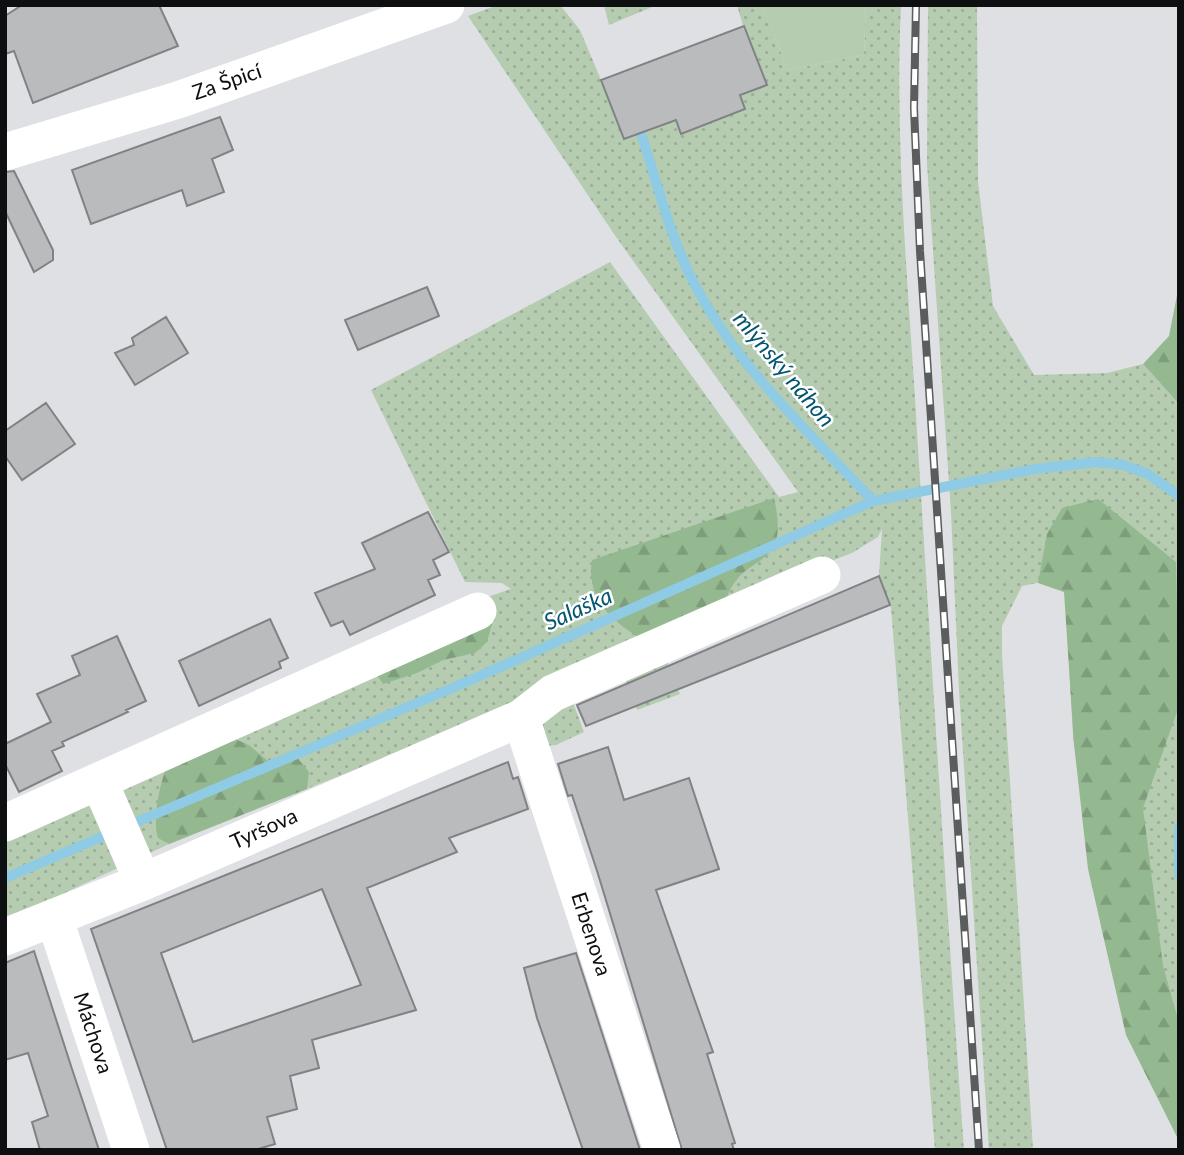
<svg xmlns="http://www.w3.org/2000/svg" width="1184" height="1155" font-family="Lato,sans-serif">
	<defs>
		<pattern id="grass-dots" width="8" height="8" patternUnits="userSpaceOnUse" patternTransform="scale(1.75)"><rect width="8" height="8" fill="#b5ccb1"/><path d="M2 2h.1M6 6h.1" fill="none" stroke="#9aae97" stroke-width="1.8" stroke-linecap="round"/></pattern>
		<pattern id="forest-firs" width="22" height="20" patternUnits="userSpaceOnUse" patternTransform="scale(1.75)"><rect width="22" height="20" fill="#94b88f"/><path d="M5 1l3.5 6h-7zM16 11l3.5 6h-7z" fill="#7e9d7a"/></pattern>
	</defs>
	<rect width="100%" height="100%" fill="#dee0e3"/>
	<path fill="url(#grass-dots)" d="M 498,5 L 560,5 L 580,30 L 601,80 L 743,26 L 737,5 L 762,5 L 788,70 L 864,55 L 866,5 L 901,5 C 894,152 910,302 918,448 C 933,682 947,916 964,1150 L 935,1150 L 891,608 L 879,576 L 882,529 L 878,537 L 852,553 L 754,591 L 510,708 L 169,844 L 5,921 L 5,833 L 476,601 L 511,589 L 502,583 L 465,582 L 371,390 L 610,262 L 779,497 L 798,492 L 614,234 L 468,16 Z
		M 604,5 L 657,5 L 609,25 Z
		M 928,5 L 977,5 L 978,181 L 993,306 L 1034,375 L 1107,373 L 1143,364 L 1179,404 L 1179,1140 L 1118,998 L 1101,927 L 1073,737 L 1065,590 L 1042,582 L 1022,586 L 1002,626 L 1002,654 L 1033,1150 L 989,1150 L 959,690 L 951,512 L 927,164 Z
		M 663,651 L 680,694 L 637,710 L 622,669 Z
		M 571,697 L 584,732 L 556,745 L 546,746 L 541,719 Z"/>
	<path fill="url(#forest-firs)" d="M 1179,285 L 1179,404 L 1143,364 L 1169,336 Z
		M 774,498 C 792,577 742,546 725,603 L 641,639 C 611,620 586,599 592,560 Z
		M 1098,499 L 1176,562 L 1179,706 L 1143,808 L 1163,966 L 1179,1023 L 1179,1141 L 1126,1035 L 1088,869 L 1074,744 L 1064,592 L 1038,583 L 1047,534 L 1062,508 Z
		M 482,615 L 492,624 L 487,642 L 475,653 L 443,660 L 417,673 L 383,684 L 372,668 Z
		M 228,736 L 249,745 L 268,761 L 295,755 L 309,772 L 307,789 L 169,844 L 158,838 C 152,817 160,783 168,763 Z"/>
	<path fill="#b5ccb1" d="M 762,5 L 866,5 L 864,55 L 788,70 Z"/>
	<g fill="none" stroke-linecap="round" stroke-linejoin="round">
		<path stroke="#8fcbe4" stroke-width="10" d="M 641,134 C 657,181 669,234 692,279 C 735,365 808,431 873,501
			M 1179,828 L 1179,875
			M 5,878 L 464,683 L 873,501 L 1035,469 L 1097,462 L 1123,465 L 1148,474 L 1179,496"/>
	</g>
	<path fill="#b9bbbd" stroke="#808285" stroke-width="2" fill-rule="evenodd" d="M 22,5 L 159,5 L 178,46 L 33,103 L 14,51 L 5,54 L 5,16 Z
		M 744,26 L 767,85 L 740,95 L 745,109 L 681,134 L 676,120 L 624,139 L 601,80 Z
		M 220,117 L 233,150 L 212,159 L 224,192 L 187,206 L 182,190 L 91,224 L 72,170 Z
		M 14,171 L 53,250 L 53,260 L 34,272 L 5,211 L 5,172 Z
		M 427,287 L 439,316 L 358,350 L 345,320 Z
		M 166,317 L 188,353 L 135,385 L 115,353 L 134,345 L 132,338 Z
		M 46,403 L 75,444 L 22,480 L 5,456 L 5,431 Z
		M 428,512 L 449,552 L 433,560 L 440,575 L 428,580 L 435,595 L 350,635 L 343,621 L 331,626 L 315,593 L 375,569 L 362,543 Z
		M 879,576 L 890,605 L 586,726 L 577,705 Z
		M 270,619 L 288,658 L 279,662 L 281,668 L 199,706 L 179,661 Z
		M 117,636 L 146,701 L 126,710 L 128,712 L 62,742 L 64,746 L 52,751 L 62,771 L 19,792 L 5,764 L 5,744 L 51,722 L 37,694 L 80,675 L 72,656 Z
		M 608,747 L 624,800 L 689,778 L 719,869 L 656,890 L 713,1052 L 707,1054 L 735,1143 L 732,1144 L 734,1150 L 682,1150 L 598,874 L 572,795 L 568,796 L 558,764 Z
		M 508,762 L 513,779 L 518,777 L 528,809 L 449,838 L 457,852 L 367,888 L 416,1010 L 312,1040 L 319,1068 L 290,1076 L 297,1109 L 267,1117 L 275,1144 L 255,1150 L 167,1150 L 91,929 ZM 322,889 L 361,985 L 193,1042 L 161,953 Z
		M 34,951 L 72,1069 L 99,1150 L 40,1150 L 32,1122 L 48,1116 L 28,1053 L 5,1060 L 5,963 Z
		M 576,953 L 640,1150 L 583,1150 L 537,1018 L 524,968 Z"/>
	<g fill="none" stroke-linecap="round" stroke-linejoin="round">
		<path stroke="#fff" stroke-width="37" d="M 5,152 L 178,100 L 446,5
			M 521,718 L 662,1150
			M 99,781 L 143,882
			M 5,823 L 478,611
			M 54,917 L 131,1150
			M 5,937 L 143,882 L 521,718 L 553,693 L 822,575"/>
		<defs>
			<path id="rail" d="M 916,5 L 914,108 L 920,251 L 979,1150"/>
		</defs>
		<use href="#rail" stroke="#5a5c5d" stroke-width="8"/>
		<use href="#rail" stroke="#fff" stroke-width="5" stroke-dasharray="16" stroke-linecap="butt"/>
	</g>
	<g text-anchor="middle" stroke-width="5" stroke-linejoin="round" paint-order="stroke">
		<g font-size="21" fill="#0e0f10" stroke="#fff">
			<text transform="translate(227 82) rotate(-19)" y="7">Za Špicí</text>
			<text transform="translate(264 829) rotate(-24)" y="7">Tyršova</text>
			<text transform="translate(591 934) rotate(72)" y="7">Erbenova</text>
			<text transform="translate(93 1033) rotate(72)" y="7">Máchova</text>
		</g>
		<g font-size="23" font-style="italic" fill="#035670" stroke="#fff">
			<text transform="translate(784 369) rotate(50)" y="8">mlýnský náhon</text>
			<text transform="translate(578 609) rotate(-24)" y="8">Salaška</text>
		</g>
	</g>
	<rect width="1184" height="1155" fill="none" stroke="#0e0f10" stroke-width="14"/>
</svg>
